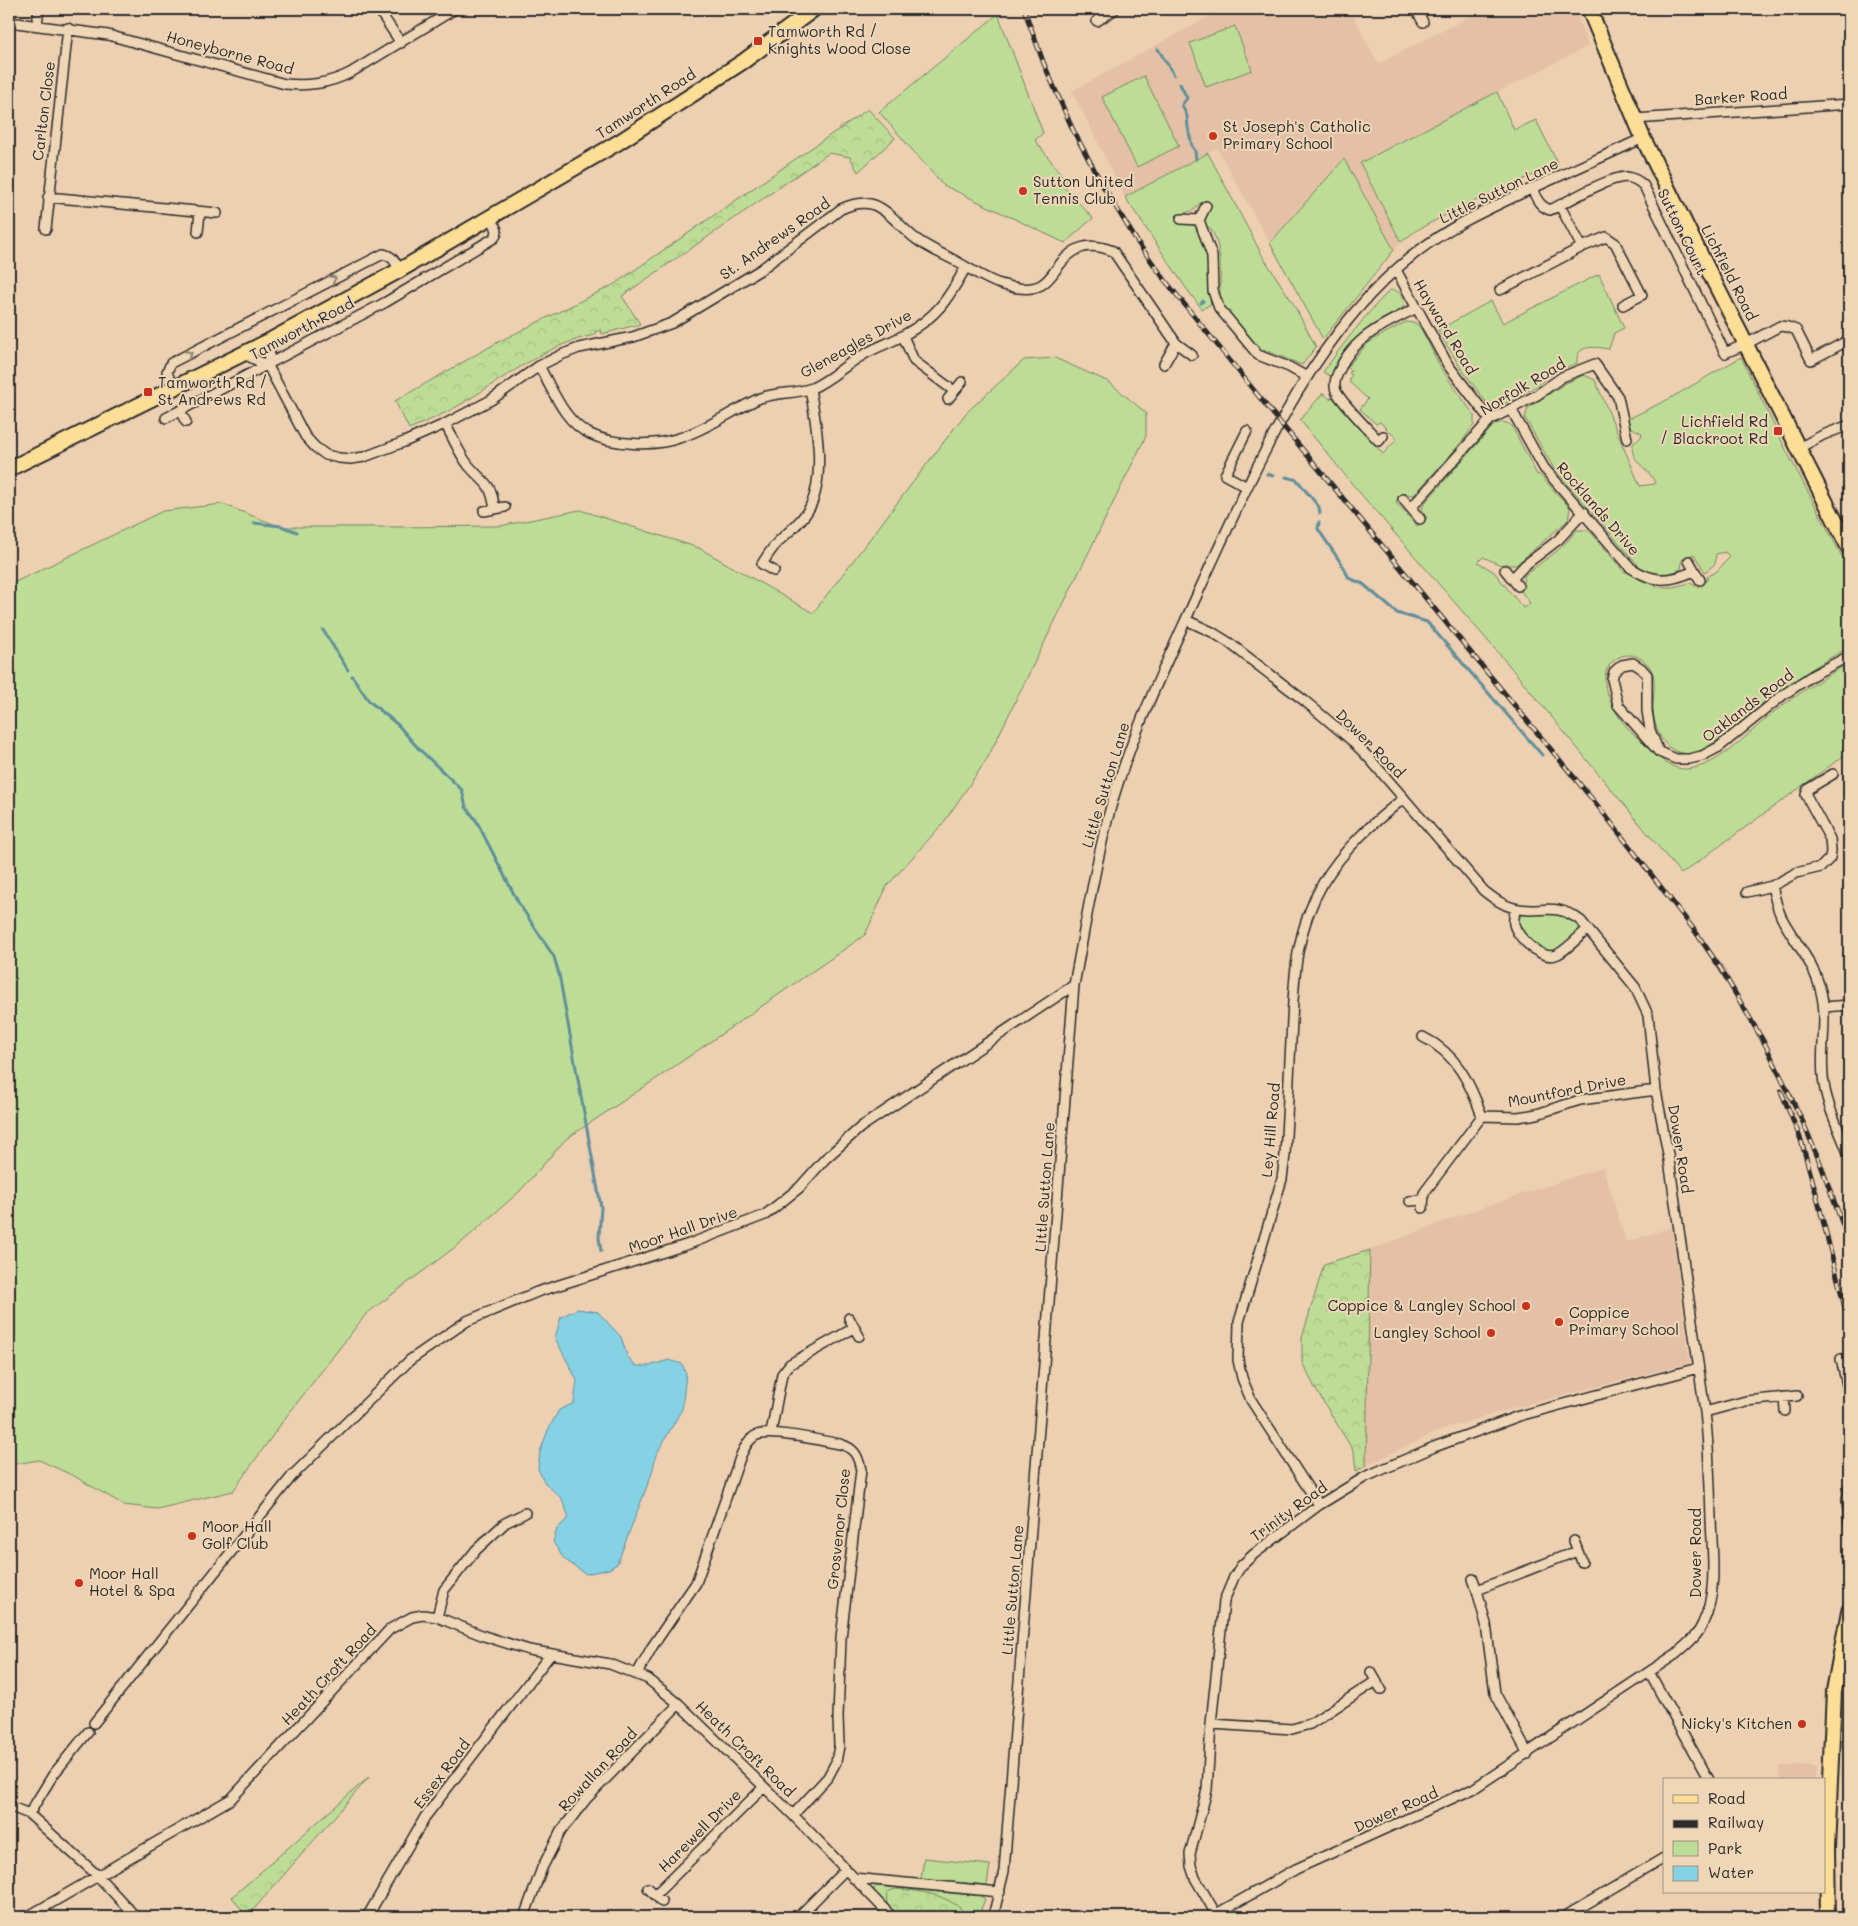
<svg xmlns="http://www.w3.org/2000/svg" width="1858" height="1926" font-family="Mali,sans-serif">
	<defs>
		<pattern id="forest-crowns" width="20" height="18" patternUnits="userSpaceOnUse" patternTransform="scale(1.25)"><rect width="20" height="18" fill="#bddd96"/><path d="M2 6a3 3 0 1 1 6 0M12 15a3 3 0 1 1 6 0" fill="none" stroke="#a3be81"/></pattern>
	</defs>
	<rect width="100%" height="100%" fill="#edcfb1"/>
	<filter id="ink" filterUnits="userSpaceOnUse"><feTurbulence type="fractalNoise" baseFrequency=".02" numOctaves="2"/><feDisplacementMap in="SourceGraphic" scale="10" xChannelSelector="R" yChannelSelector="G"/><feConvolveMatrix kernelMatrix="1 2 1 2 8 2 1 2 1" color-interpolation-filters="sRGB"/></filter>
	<g filter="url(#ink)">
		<path fill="#e4c1a6" d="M 1223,9 L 1350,9 L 1378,64 L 1484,9 L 1575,9 L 1588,46 L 1360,163 L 1401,242 L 1394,250 L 1344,159 L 1270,243 L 1217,148 L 1125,197 L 1072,91 Z
			M 1603,1167 L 1626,1242 L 1672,1227 L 1690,1363 L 1517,1407 L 1440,1430 L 1366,1466 L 1370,1250 L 1469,1212 Z
			M 1779,1766 L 1816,1766 L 1815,1778 L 1812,1780 L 1779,1780 Z"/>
		<path fill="#bddd96" stroke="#748460" d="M 998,14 L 1043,133 L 1035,140 L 1067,182 L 1063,186 L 1093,218 L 1065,243 L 943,185 L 879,112 Z
			M 1235,26 L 1252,70 L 1206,87 L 1190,43 Z
			M 1144,76 L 1179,146 L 1137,167 L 1102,97 Z
			M 1497,92 L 1514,130 L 1536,120 L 1558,164 L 1457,209 L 1417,230 L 1401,242 L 1360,163 Z
			M 1208,153 L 1263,257 L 1293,303 L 1316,347 L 1302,365 L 1265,350 L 1262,352 L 1221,303 L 1218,296 L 1220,294 C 1220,274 1223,244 1209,227 L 1206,228 L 1204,220 L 1204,202 L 1202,204 L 1200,203 L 1194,210 L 1185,213 L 1185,215 L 1177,215 L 1176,222 L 1184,222 L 1195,226 L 1206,249 L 1211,304 L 1202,309 L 1186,288 L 1125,197 Z
			M 1344,159 L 1394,250 L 1323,339 L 1270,243 Z
			M 1599,274 L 1624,328 L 1614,333 L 1609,349 C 1597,347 1575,343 1577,363 L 1553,373 L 1537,386 L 1502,405 L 1486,402 L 1460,367 L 1438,330 L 1491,301 L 1503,323 Z
			M 1390,290 C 1400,290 1402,295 1405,304 C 1398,316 1384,319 1373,326 C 1358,335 1332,359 1332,377 L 1323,372 C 1344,343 1365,315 1390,290 Z
			M 1406,322 L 1415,323 L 1420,327 L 1442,370 L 1474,415 L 1474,425 L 1461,443 L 1414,495 L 1410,495 L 1406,493 L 1395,502 L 1417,526 L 1427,518 L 1422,511 L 1423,505 L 1494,425 C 1500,422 1506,421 1512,426 L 1537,475 L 1539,474 L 1570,508 L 1568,520 L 1516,565 L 1510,565 L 1507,563 L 1503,566 L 1483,557 L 1478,562 L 1494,572 L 1523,608 L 1530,603 L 1520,590 L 1525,587 L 1524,576 L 1562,547 L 1577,530 L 1589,530 L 1624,572 L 1630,572 L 1640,580 L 1656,585 L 1656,587 L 1673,587 L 1690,583 L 1697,587 L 1708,579 L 1707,577 L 1716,572 L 1730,557 L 1725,552 L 1716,554 L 1715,564 L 1705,572 L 1694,554 L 1682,560 L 1681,569 C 1669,576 1652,574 1640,567 L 1554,469 L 1525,418 L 1528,408 L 1566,383 L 1584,375 L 1595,380 L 1640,486 L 1655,484 C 1652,469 1628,462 1633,444 L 1641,437 L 1642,433 L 1630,427 L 1626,420 L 1669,399 L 1741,357 L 1786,450 L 1849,570 L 1849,647 C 1819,664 1791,682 1764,702 C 1745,717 1728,735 1707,747 C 1700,751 1691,755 1682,753 C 1661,750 1653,724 1653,706 C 1653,697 1655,688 1654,679 C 1653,670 1648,663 1640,658 C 1635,655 1628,654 1622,656 C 1605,662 1602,679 1607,693 C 1614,712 1624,726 1639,739 C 1652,751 1666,769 1686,769 C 1720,768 1753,727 1779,708 C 1802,691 1825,677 1849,663 L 1849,752 L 1681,874 L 1508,664 L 1354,486 L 1300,420 L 1323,393 L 1330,399 L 1332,397 L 1383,454 L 1397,439 L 1380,422 L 1376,424 L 1360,409 L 1368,399 L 1349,382 L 1351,380 L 1349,379 L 1352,375 L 1349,373 L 1351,371 L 1347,367 L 1367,344 L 1376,338 Z
			M 1055,358 L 1109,382 L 1146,413 L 1146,436 L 987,759 L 944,822 L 887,886 L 865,935 L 662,1075 L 566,1139 L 519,1192 L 462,1242 L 366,1314 L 283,1421 L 233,1491 L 157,1509 L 124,1505 L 74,1476 L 39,1460 L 9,1465 L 9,585 L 163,511 L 222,504 L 281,527 L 393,527 L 500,526 L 580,510 L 699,548 L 813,613 L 966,413 L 1024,360 Z
			M 1548,912 C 1560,915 1574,916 1578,928 C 1576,935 1570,938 1565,943 C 1544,963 1532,943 1518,927 L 1518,919 L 1522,915 Z
			M 924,1858 L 990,1865 L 987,1885 L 921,1879 Z
			M 877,1886 L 980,1896 L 985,1899 L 978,1917 L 898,1917 L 874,1892 L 874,1888 Z"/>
		<path fill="url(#forest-crowns)" stroke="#748460" d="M 868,109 L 895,138 L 858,172 L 850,157 L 829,153 L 622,296 L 640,324 L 602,334 L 601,330 L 595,332 L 595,335 C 548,343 499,382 458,406 C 442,415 425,422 409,429 L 395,401 L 500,341 L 613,285 Z
			M 1370,1250 L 1366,1466 L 1356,1471 L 1354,1452 L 1315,1388 L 1302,1362 L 1302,1338 L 1324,1264 Z
			M 370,1776 L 247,1917 L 232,1897 Z
			M 896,1889 C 924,1891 951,1895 969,1917 L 898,1917 C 889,1909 885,1904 887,1892 Z"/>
		<path fill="#85d2e5" stroke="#618f9b" d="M 577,1309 L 598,1312 L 621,1337 L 627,1356 L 636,1366 L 649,1366 L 669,1360 L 682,1364 L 686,1374 L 682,1409 L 656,1455 L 652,1473 L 617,1564 L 609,1569 L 586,1574 L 564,1559 L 553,1542 L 557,1529 L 569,1517 L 562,1499 L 545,1483 L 538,1469 L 540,1452 L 548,1430 L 559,1410 L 574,1403 L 577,1380 L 555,1338 L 561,1317 Z"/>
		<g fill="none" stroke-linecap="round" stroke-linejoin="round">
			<path stroke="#618f9b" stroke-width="3" d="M 1158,49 L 1174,75
				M 1180,84 L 1187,98 L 1182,105 L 1187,116 L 1188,127 L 1192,146 L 1195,151 L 1196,159
				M 1201,303 L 1203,301
				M 1267,474 L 1273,476
				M 1286,477 L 1297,480 L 1319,507 L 1320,513
				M 1319,522 L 1318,529 L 1341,563 L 1349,578 L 1363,584 L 1397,613 L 1427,622 L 1542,755
				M 254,523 L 281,526 L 297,532
				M 323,630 L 348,670
				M 352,676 L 369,701 L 398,725 L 418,748 L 462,790 L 466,807 L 476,820 L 518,902 L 554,957 L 559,974 L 601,1207 L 599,1238 L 601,1251"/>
			<defs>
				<path id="street" d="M 378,9 L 401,43
					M 1416,9 L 1423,22
					M 1097,21 L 1114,10 L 1113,9
					M 9,22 L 108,35 L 285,84 C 308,86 328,84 350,73 L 455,9
					M 37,25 L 39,9
					M 1635,119 L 1849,104
					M 1532,189 C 1537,199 1539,206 1550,210 C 1570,201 1607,177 1627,177 C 1634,178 1639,181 1644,186 L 1725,353 L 1746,344 L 1780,326 L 1788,327 L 1796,330 L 1811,360 L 1849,340
					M 48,197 L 217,213
					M 1206,206 L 1199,220 L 1212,256 L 1213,291 L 1219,308 L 1258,355 L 1289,367 L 1307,377
					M 1560,206 L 1582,247
					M 1181,219 L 1199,220
					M 46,229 L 68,28
					M 198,232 L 200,212
					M 1396,270 L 1448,365 L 1490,420
					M 1500,290 L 1582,247 L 1606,237 L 1615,243 L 1642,295 L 1623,305
					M 903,336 L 914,361 L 954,391
					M 271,340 L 268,366 L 305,436 L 315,447 L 326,455 L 339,458 L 351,459 L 364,457 L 404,442 L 445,424 L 491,400 L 539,366 L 561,355 L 579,348 L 633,337 L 672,323 L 760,270 L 841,209 C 852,204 863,201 874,205 C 890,211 902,229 916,239 C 927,247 940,253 952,259 C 967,267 981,277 997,283 C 1010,287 1028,292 1041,285 C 1048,281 1052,275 1057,268 C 1073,247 1086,241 1113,251 L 1176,343 L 1192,355
					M 244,354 L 268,366
					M 1164,364 L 1176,343
					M 539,366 C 553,390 564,422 590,434 C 613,445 654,447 679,438 C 708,429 733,410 760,398 C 777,392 797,394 812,388 C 830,380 845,365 863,355 C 876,347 890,343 904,335 C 937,317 948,299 966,267
					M 173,389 L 167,372 L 171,363 L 383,254 C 393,256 395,262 400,270
					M 948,399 L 962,382
					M 1511,409 L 1544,468 L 1631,568 C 1654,583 1670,582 1694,571
					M 180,411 L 186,422
					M 166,418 L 386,302 L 494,238 C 500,231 495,226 491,218
					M 445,424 C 453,437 459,454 469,466 C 486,486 490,480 495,509
					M 1383,436 L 1379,441 C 1369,430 1341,402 1336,391 C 1333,383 1336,376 1340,369 C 1353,337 1388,322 1417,308
					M 1799,448 L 1823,435 L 1849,425
					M 1247,487 L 1225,475 L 1247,431
					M 1403,499 L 1420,519
					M 1411,508 L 1490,420 L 1537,395 L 1562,377 L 1595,364 L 1618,397 L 1627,439
					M 484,511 L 505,507
					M 1689,561 L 1700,580
					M 1505,570 L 1518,586
					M 774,571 L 762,564 C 767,556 772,548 778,542 C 789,531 803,521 810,507 C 826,475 816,422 810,389
					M 1512,579 L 1525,565 L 1558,540 L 1584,512
					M 1186,620 L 1212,632 L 1228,642 L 1306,702 L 1350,739 L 1369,758 L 1484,891 C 1493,898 1502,905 1514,908 C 1541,915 1553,900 1581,921 L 1635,987 L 1648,1015 L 1656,1090 L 1669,1160 L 1705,1412 C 1709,1447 1710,1482 1711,1518 C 1712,1552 1718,1591 1703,1623 C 1698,1636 1686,1645 1676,1654 L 1473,1789 L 1296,1869 L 1211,1917
					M 1659,752 L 1650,730 L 1647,711 L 1647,675 L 1641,668 L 1633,663 L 1622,665 L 1614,672 L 1612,679 L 1618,705 L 1659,752 L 1676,759 L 1689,759 L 1702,756 L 1719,747 L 1783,695 L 1813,675 L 1849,656
					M 1772,886 C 1775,898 1777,911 1784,922 C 1797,945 1815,965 1821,992 C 1828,1019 1820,1048 1823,1076 C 1825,1103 1839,1129 1849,1155
					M 1747,892 L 1772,886 L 1796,873 L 1821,867 L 1830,858 L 1831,851 L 1830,839 L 1806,795 L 1808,789 L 1833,774
					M 1515,909 C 1515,913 1513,920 1514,924 C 1517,938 1543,962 1558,954 C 1569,948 1578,937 1588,929
					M 1824,1007 L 1849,1005
					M 1423,1037 C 1457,1054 1470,1083 1482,1116
					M 1410,1201 L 1423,1200
					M 1423,1208 L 1424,1193 L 1482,1116 L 1518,1117 L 1537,1114 L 1580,1100 L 1656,1090
					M 849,1318 L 859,1336
					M 1841,1359 L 1849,1394
					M 1784,1397 L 1785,1411
					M 1705,1412 L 1746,1401 L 1797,1396
					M 771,1433 L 782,1374 L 790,1364 L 854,1328
					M 1849,1487 L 1847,1500 L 1849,1522
					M 1319,1505 L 1251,1400 L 1242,1378 L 1238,1360 L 1239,1322 L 1282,1179 L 1285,1155 C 1287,1117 1289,1079 1291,1041 C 1294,983 1293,935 1323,883 C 1344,848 1373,823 1404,798
					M 1574,1541 L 1582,1562
					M 1473,1579 L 1477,1590 L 1486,1624 L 1495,1693 L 1528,1754
					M 1477,1590 L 1577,1551
					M 437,1617 L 444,1590 L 476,1550 L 505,1523 L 525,1513
					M 1371,1672 L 1381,1689
					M 1649,1672 L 1709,1780
					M 637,1674 L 652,1647 L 696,1583 L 741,1455 C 745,1447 748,1440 755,1436 C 768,1428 822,1441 840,1444 C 854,1448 858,1455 861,1470 L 841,1638 L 838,1717 L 839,1746 L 836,1762 L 828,1777 L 793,1815
					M 94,1723 L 292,1476 L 410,1360 L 467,1321 L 537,1292 L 689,1244 L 765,1215 L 799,1188 L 825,1159 L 861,1127 L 1074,985
					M 1211,1724 L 1292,1729 L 1310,1724 L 1376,1681
					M 9,1806 L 29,1814 L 97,1875 L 136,1917
					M 29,1814 L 53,1775 L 88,1732
					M 853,1878 L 1000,1892
					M 648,1888 L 662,1902
					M 655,1895 L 764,1787
					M 1216,1914 L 1195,1878 L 1191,1866 L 1190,1854 L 1207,1790 L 1211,1724 L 1224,1601 L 1234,1577 L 1241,1566 L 1254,1554 L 1319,1505 L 1365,1477 L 1434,1447 L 1519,1416 L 1698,1368
					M 27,1917 L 231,1799 L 390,1629 L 412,1617 L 423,1615 L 437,1617 L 484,1636 L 529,1650 L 610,1664 L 648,1679 L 679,1704 L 793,1815 L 892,1917
					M 367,1917 L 425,1817 L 550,1655
					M 524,1917 L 542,1868 L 561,1831 L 587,1798 L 679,1704
					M 798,1917 L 845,1870
					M 993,1917 L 1004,1871 L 1074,985 C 1085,927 1094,868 1110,810 C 1131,735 1165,666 1197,595 C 1253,475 1309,335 1417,252 C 1449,227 1484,211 1520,194 C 1561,175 1603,157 1643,138
					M 1564,1917 L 1664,1858"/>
				<path id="primary" d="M 1589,9 L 1643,138 L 1694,242 L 1849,548
					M 9,469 L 271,340 L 400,270 L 619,142 L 744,61 L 814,9
					M 1828,1917 L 1827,1848 L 1834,1691 L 1849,1611"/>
			</defs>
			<use href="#street" stroke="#2b2b2b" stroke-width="12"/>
			<use href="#primary" stroke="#2b2b2b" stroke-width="18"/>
			<use href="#street" stroke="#eed6b6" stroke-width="9"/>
			<use href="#primary" stroke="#fdde96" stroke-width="14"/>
			<defs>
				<path id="rail" d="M 1024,9 L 1044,64 L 1073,130 L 1103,186 L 1138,243 L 1168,284 L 1269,409 L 1602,811 L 1695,931 L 1721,969 L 1765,1044 L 1802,1120 L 1819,1160 L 1849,1242
					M 1781,1091 L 1801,1140 L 1816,1193 L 1849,1324"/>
			</defs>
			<use href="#rail" stroke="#2b2b2b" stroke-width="5"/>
			<use href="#rail" stroke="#eed6b6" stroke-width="3" stroke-dasharray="9" stroke-linecap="butt"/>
		</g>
		<defs><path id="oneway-chevron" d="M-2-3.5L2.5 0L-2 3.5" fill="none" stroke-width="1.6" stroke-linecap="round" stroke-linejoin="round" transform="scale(1.25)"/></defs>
		<g stroke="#8c8070">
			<use href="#oneway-chevron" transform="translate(333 279) rotate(-27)"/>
			<use href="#oneway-chevron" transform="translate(189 354) rotate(-27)"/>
		</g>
	</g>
	<g fill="#c8321e" stroke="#eed6b6" stroke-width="2">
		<rect x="753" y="36" width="10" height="10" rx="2.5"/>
		<circle cx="1213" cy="136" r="5"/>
		<circle cx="1023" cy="191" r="5"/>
		<rect x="143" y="387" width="10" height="10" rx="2.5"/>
		<rect x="1773" y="426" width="10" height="10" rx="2.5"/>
		<circle cx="1526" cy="1306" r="5"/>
		<circle cx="1559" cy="1322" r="5"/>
		<circle cx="1491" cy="1333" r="5"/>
		<circle cx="192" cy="1536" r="5"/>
		<circle cx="79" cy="1583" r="5"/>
		<circle cx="1802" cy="1724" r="5"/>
	</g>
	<g text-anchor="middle" stroke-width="4" stroke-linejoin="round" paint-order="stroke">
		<g font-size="15" fill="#2b2b2b" stroke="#eed6b6" text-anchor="start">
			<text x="768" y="37">Tamworth Rd /<tspan x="768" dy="17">Knights Wood Close</tspan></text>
			<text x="1223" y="132">St Joseph's Catholic<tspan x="1223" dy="17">Primary School</tspan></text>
			<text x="1033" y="187">Sutton United<tspan x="1033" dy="17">Tennis Club</tspan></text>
			<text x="158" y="388">Tamworth Rd /<tspan x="158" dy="17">St Andrews Rd</tspan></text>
			<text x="1768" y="427" text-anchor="end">Lichfield Rd<tspan x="1768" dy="17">/ Blackroot Rd</tspan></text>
			<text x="1516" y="1311" text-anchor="end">Coppice &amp; Langley School</text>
			<text x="1569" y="1318">Coppice<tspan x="1569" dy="17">Primary School</tspan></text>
			<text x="1481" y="1338" text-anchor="end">Langley School</text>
			<text x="202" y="1532">Moor Hall<tspan x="202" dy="17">Golf Club</tspan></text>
			<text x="89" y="1579">Moor Hall<tspan x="89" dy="17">Hotel &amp; Spa</tspan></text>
			<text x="1792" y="1729" text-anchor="end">Nicky's Kitchen</text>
		</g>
		<g font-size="15" fill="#2b2b2b" stroke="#eed6b6">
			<text transform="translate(230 53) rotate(15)" y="5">Honeyborne Road</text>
			<text transform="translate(1741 97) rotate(-4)" y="5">Barker Road</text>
			<text transform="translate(646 104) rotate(-33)" y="5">Tamworth Road</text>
			<text transform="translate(44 111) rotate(-83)" y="5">Carlton Close</text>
			<text transform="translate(1499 191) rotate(-26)" y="5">Little Sutton Lane</text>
			<text transform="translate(1682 232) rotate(64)" y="5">Sutton Court</text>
			<text transform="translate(775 239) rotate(-35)" y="5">St. Andrews Road</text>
			<text transform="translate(1729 273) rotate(63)" y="5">Lichfield Road</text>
			<text transform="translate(1445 327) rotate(59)" y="5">Hayward Road</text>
			<text transform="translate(302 329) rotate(-28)" y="5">Tamworth Road</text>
			<text transform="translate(856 344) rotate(-29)" y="5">Gleneagles Drive</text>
			<text transform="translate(1523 387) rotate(-31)" y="5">Norfolk Road</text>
			<text transform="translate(1598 509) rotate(49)" y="5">Rocklands Drive</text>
			<text transform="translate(1748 706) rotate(-37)" y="5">Oaklands Road</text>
			<text transform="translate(1370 744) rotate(45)" y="5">Dower Road</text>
			<text transform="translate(1106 785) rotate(-73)" y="5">Little Sutton Lane</text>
			<text transform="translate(1567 1091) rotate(-11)" y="5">Mountford Drive</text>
			<text transform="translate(1271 1130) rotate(-85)" y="5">Ley Hill Road</text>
			<text transform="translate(1680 1149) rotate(81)" y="5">Dower Road</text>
			<text transform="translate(1045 1187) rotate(-86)" y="5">Little Sutton Lane</text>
			<text transform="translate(683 1230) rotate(-19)" y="5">Moor Hall Drive</text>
			<text transform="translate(1289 1512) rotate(-36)" y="5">Trinity Road</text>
			<text transform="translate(839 1529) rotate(-84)" y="5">Grosvenor Close</text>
			<text transform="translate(1696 1553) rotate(-90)" y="5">Dower Road</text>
			<text transform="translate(1013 1590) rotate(-85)" y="5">Little Sutton Lane</text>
			<text transform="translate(329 1675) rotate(-47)" y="5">Heath Croft Road</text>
			<text transform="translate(745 1749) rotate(44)" y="5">Heath Croft Road</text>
			<text transform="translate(598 1770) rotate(-47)" y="5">Rowallan Road</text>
			<text transform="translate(442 1774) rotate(-53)" y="5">Essex Road</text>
			<text transform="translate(1396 1810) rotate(-24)" y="5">Dower Road</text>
			<text transform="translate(700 1831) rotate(-45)" y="5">Harewell Drive</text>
		</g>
	</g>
	<rect width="1858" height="1926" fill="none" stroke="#eed6b6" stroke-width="30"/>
	<rect x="15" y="15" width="1828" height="1896" fill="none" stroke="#2b2b2b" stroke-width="2" filter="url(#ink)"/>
	<rect x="1663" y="1778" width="162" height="115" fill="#eed6b6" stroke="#a0927e"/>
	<rect x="1673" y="1795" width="25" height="8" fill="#fdde96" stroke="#a0927e"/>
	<text x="1708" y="1804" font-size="15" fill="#2b2b2b">Road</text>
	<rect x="1673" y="1820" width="25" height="8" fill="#2b2b2b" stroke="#a0927e"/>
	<text x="1708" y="1828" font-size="15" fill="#2b2b2b">Railway</text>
	<rect x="1673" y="1841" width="25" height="15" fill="#bddd96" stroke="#a0927e"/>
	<text x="1708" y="1854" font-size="15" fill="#2b2b2b">Park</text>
	<rect x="1673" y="1866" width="25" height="15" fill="#85d2e5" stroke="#a0927e"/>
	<text x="1708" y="1878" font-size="15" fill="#2b2b2b">Water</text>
</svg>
